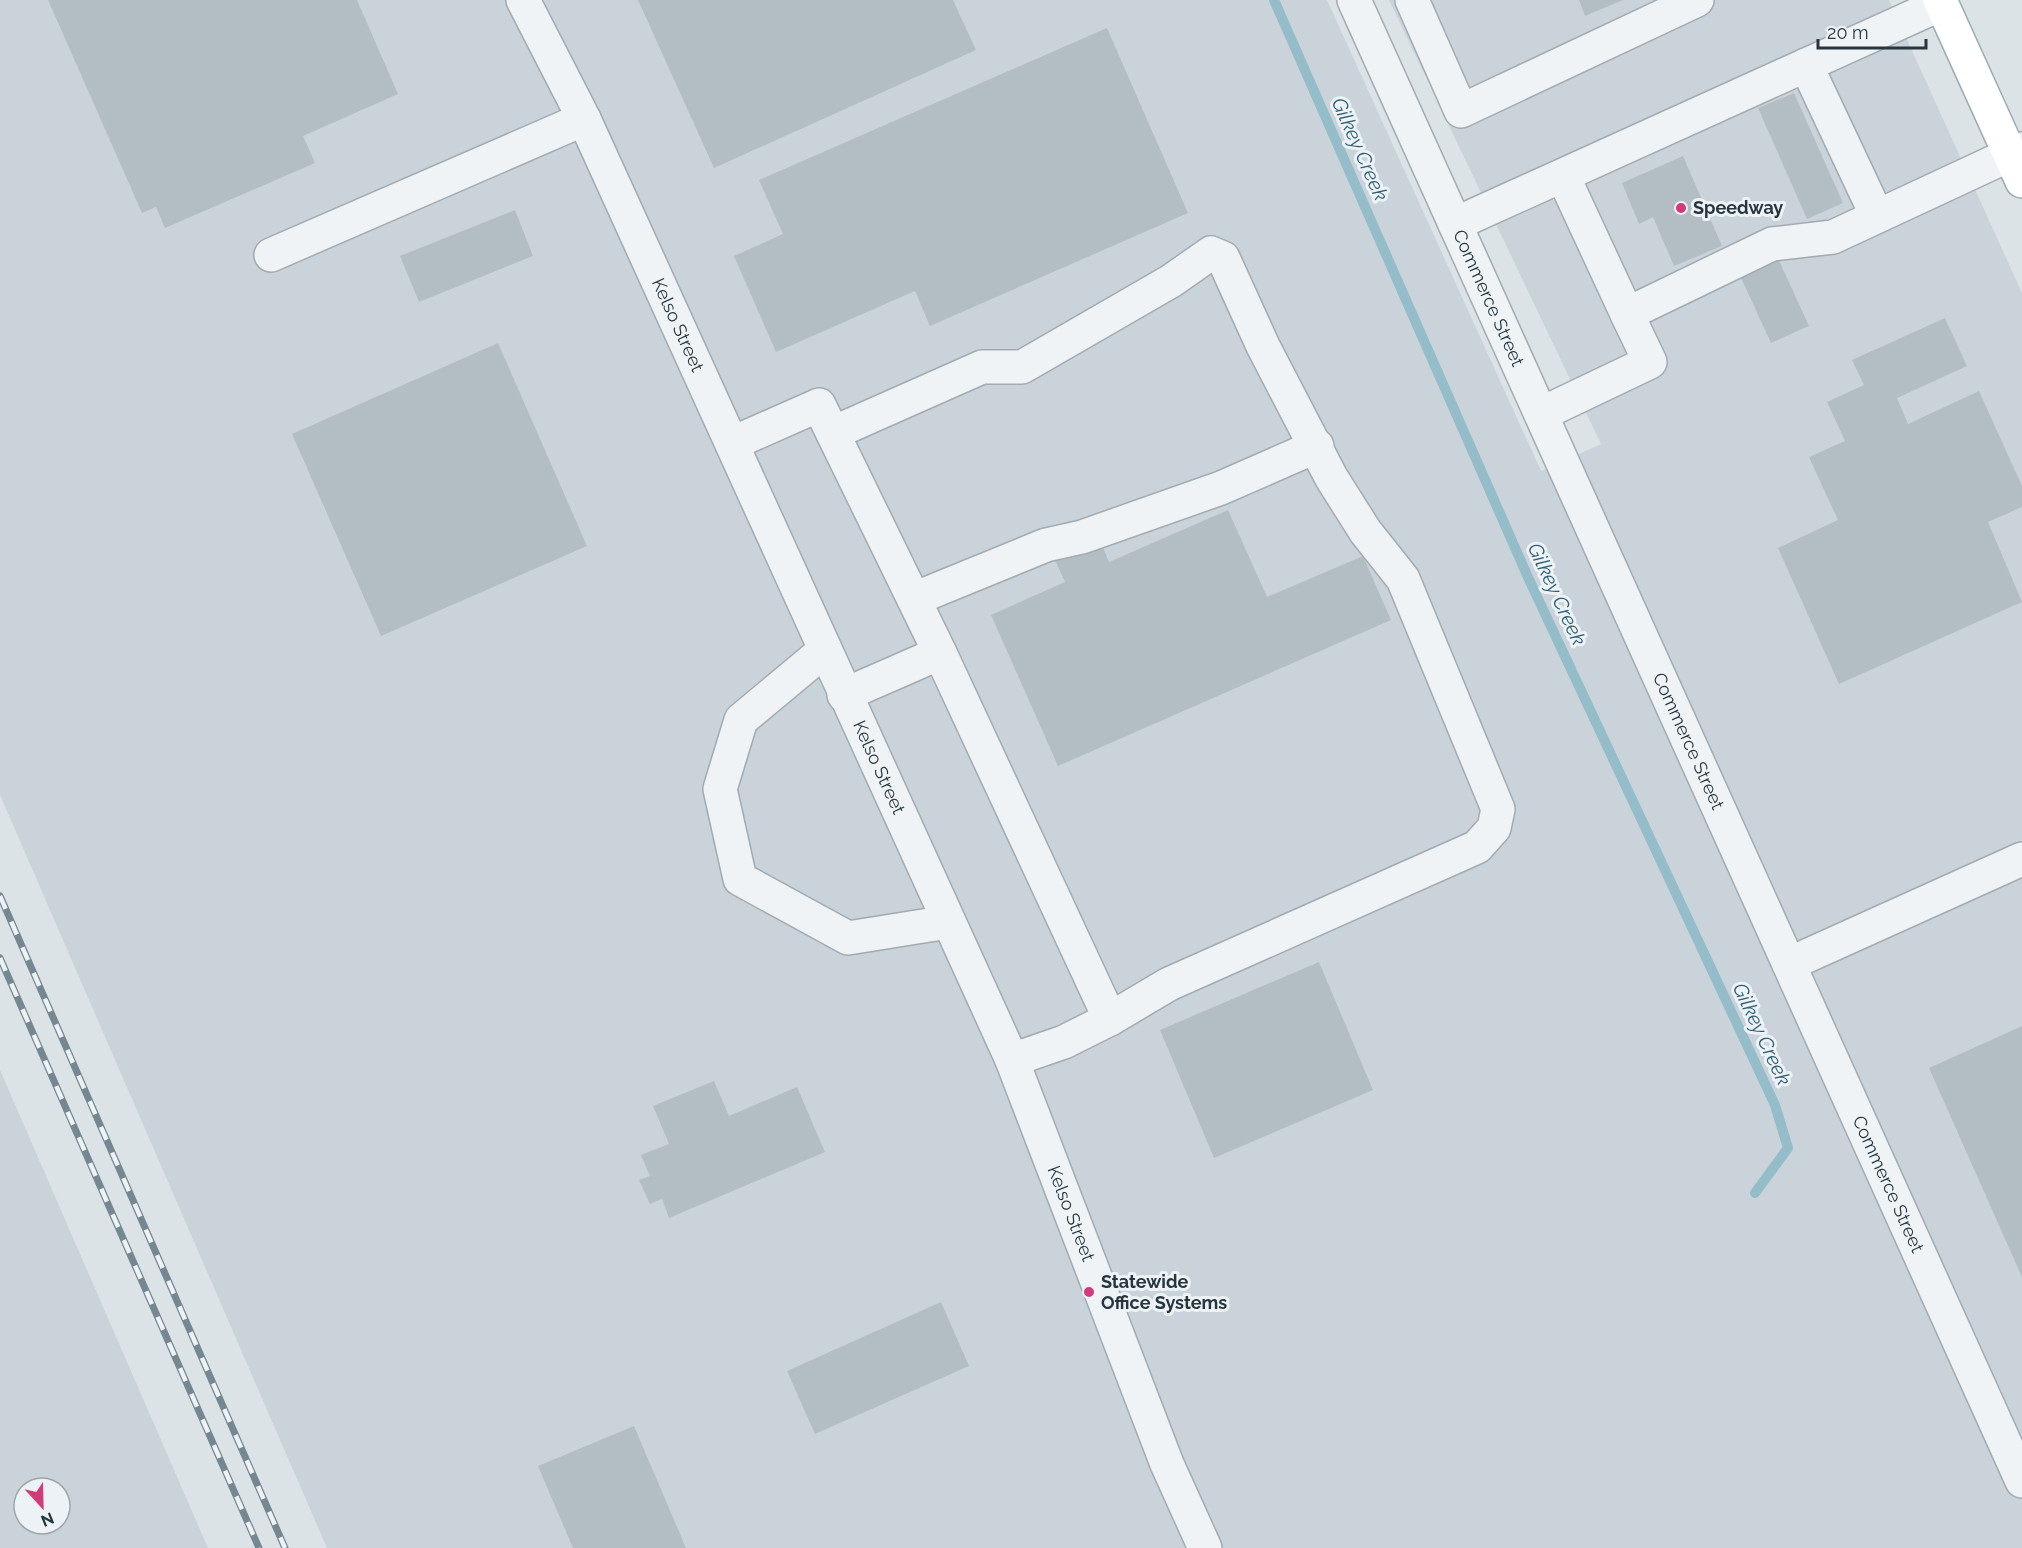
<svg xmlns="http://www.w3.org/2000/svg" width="2022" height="1548" font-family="Raleway,sans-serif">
	<rect width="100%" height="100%" fill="#dce3e7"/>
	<path fill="#cad3d9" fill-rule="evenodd" d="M 0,0 L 1327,0 L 1541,471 L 1601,444 L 1389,0 L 1889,0 L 2022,293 L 2022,1548 L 327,1548 L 0,795 Z
		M 0,1070 L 208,1548 L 0,1548 ZM 24,1488 L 60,1488 L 60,1524 L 24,1524 Z"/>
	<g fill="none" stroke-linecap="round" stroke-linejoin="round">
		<path stroke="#95bcc9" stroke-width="10" d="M 1274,0 L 1527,575 L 1775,1105 L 1788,1148 L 1755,1193"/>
	</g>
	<path fill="#b3bec4" d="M 48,0 L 357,0 L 398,94 L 303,136 L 315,163 L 165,228 L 156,207 L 142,213 Z
		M 638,0 L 953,0 L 976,50 L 714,168 Z
		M 1579,0 L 1623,0 L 1585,16 Z
		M 1107,28 L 1188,213 L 930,326 L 915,291 L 776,352 L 734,256 L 783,234 L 759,180 Z
		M 1794,93 L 1843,203 L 1807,219 L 1758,108 Z
		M 1683,156 L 1722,246 L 1674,266 L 1653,217 L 1639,224 L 1622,183 Z
		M 515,210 L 533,256 L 419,302 L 400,256 Z
		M 1776,254 L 1809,326 L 1771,343 L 1738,271 Z
		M 1945,318 L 1967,366 L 1897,398 L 1908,424 L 1979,391 L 2022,486 L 2022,507 L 1988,522 L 2022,602 L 1839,684 L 1778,548 L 1838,520 L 1809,457 L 1845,441 L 1827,402 L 1864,385 L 1852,360 Z
		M 498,343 L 587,546 L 381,636 L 292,434 Z
		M 1228,510 L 1267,597 L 1363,556 L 1391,620 L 1058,766 L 991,615 L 1065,582 L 1055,560 L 1100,540 L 1109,562 Z
		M 1319,962 L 1373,1090 L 1214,1158 L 1160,1030 Z
		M 2022,1026 L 2022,1277 L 1929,1068 Z
		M 714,1081 L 729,1116 L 797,1087 L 825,1152 L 669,1218 L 662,1199 L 650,1204 L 639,1180 L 650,1176 L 641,1155 L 669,1144 L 653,1106 Z
		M 941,1302 L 969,1366 L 815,1434 L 787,1371 Z
		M 634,1426 L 686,1548 L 573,1548 L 538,1466 Z"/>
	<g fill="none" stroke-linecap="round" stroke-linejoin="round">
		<defs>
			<g id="minor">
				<path id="s1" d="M 523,0 L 584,119 L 1012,1060 L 1167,1464 L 1205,1548"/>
				<path id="s2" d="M 1354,0 L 2022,1481"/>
				<path d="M 1412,0 L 1461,111 L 1697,0"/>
				<path d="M 1806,65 L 1877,216"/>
				<path d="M 1563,176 L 1627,314 L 1772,244 L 1833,237 L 2022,149"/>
				<path d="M 1455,224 L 1941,4"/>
				<path d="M 271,255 L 584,119"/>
				<path d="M 1541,414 L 1650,362 L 1627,314"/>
				<path d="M 833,433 L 982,367 L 1022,367 L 1171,281 L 1211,253 L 1223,258 L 1263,346 L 1331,477 L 1365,531 L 1403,579 L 1498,809 L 1494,828 L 1477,847 L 1169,984 L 1110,1019"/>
				<path d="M 733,443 L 819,405 L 940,653"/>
				<path d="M 914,599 L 1046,545 L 1082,537 L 1221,488 L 1317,446"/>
				<path d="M 825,650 L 741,720 L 720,789 L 740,879 L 848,938 L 948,922"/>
				<path d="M 844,695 L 940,653 L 1110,1019 L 1064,1042 L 1012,1060"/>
				<path d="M 1789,964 L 2022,859"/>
			</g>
			<path id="major" d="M 1940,0 L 2022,181"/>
		</defs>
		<use href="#minor" stroke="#a2abb1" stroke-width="36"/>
		<use href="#major" stroke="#9babb3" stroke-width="36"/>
		<use href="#minor" stroke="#eff3f5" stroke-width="33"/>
		<use href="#major" stroke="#fff" stroke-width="33"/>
		<defs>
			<path id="rail" d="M 0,896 L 285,1548
				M 0,958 L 259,1548"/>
		</defs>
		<use href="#rail" stroke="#758791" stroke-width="7"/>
		<use href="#rail" stroke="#ecf2f5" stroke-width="4.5" stroke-dasharray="14" stroke-linecap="butt"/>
	</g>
	<g fill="#d23b7a" stroke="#ecf2f5" stroke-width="2">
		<circle cx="1681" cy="208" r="6"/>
		<circle cx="1089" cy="1292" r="6"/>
	</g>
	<g text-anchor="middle" stroke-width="6" stroke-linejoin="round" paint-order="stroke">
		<g font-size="18" font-weight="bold" fill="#26353e" stroke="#ecf2f5" text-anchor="start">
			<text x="1693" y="214">Speedway</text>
			<text x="1101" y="1288">Statewide<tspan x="1101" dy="21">Office Systems</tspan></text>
		</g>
		<g font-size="18" fill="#26353e" stroke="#ecf2f5">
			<text dy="6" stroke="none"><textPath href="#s2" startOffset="327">Commerce Street</textPath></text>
			<text dy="6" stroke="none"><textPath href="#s1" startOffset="360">Kelso Street</textPath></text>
			<text dy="6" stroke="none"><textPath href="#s2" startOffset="813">Commerce Street</textPath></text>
			<text dy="6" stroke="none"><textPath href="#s1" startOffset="846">Kelso Street</textPath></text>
			<text dy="6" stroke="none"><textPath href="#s2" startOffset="1299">Commerce Street</textPath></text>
			<text dy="6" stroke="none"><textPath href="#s1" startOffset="1332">Kelso Street</textPath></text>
		</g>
		<g font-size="20" font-style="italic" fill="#2f5f73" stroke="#ecf2f5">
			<text transform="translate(1360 149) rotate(66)" y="7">Gilkey Creek</text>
			<text transform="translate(1557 594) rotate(65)" y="7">Gilkey Creek</text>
			<text transform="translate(1762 1034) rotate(65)" y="7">Gilkey Creek</text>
		</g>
	</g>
	<g transform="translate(42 1506) rotate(158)"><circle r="28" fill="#ecf2f5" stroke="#9da6ac" stroke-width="1.5"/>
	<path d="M0-4.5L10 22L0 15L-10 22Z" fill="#d23b7a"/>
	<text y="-9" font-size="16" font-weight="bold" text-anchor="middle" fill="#26353e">N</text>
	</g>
	<path d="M1818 39v9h108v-9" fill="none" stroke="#26353e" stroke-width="3"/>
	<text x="1827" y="39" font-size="18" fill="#26353e" stroke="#ecf2f5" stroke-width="4.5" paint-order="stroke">20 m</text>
</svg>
